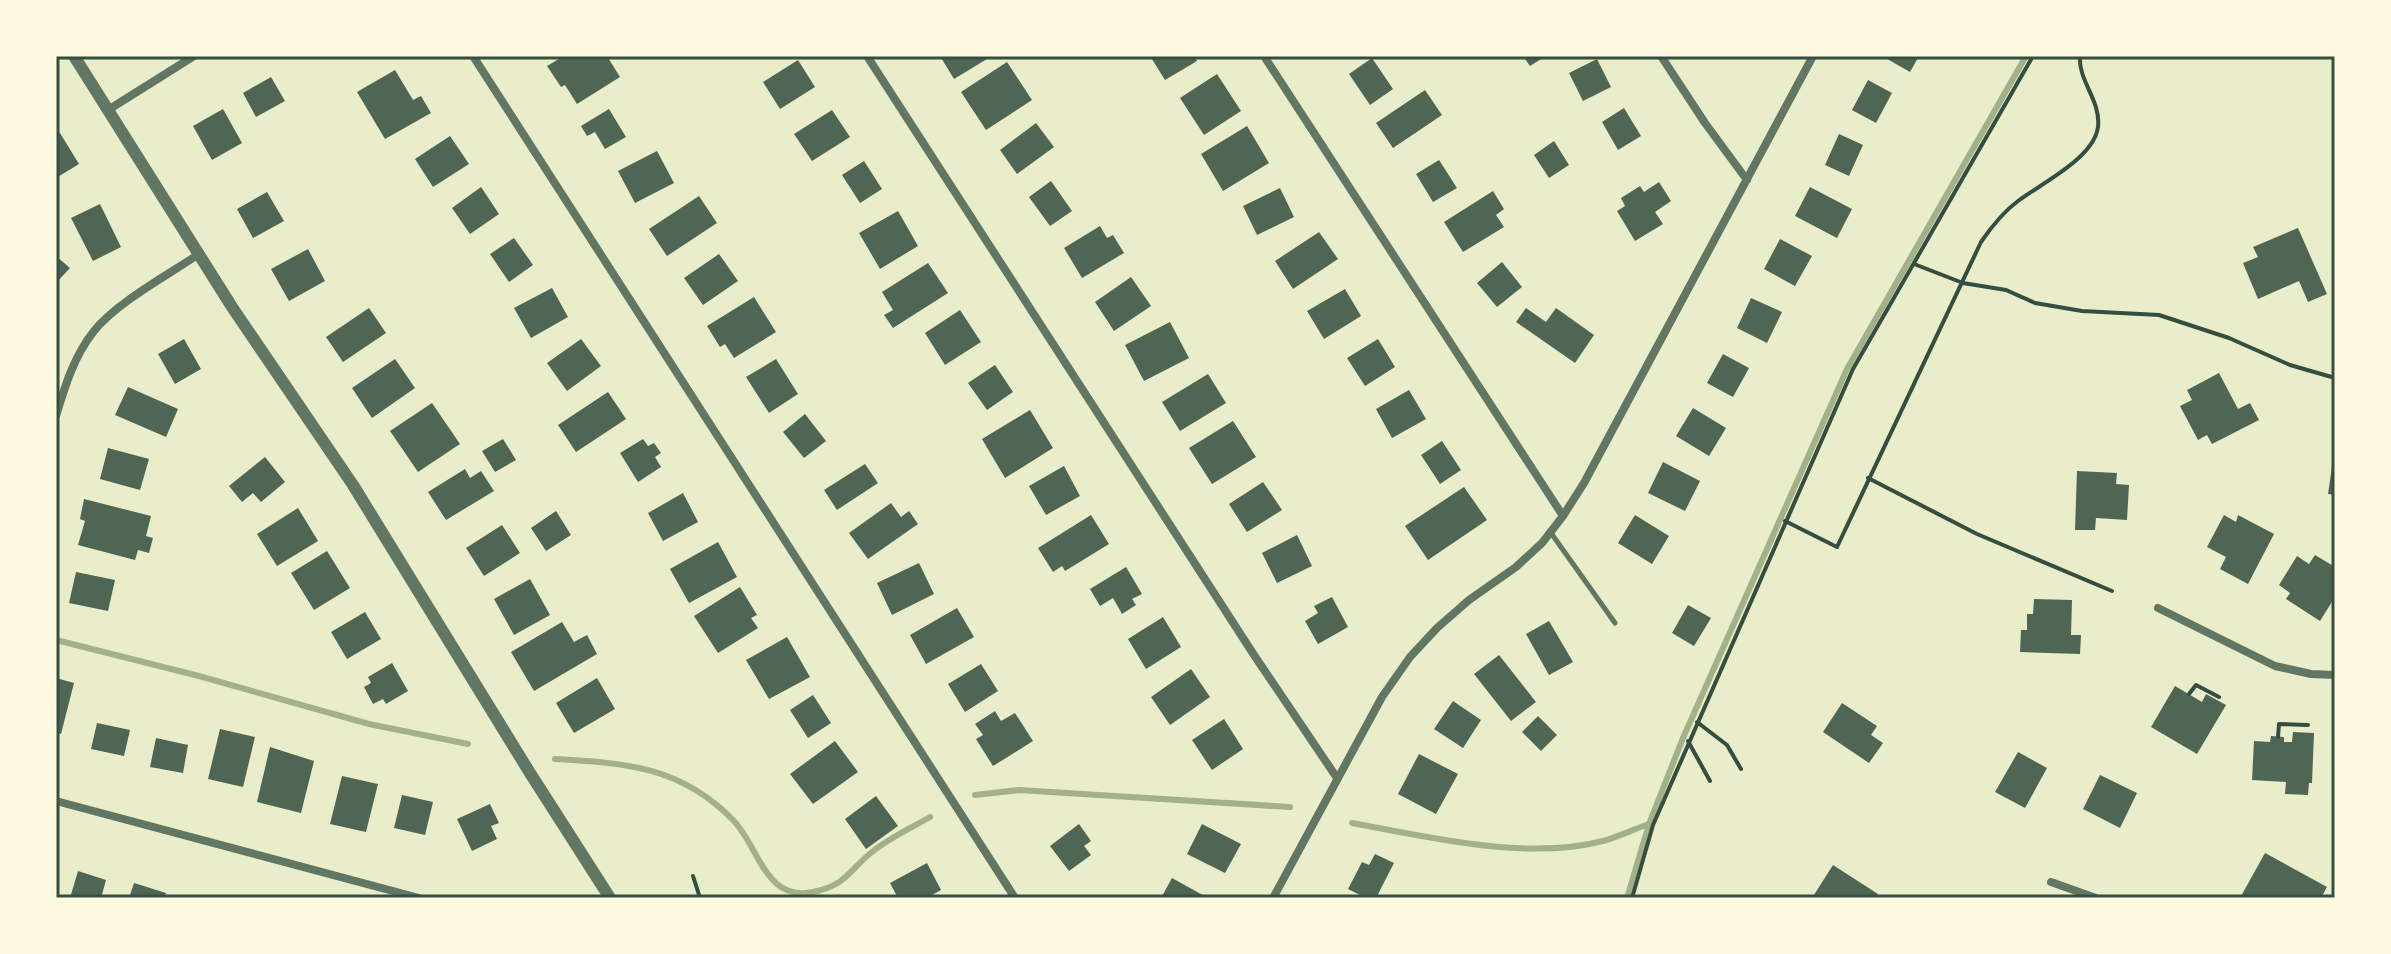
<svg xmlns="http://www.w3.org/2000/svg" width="2391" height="954" font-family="'DejaVu Sans',sans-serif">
	<rect width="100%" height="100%" fill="#e9edc9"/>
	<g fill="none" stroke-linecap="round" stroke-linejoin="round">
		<path stroke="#a3b18a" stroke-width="6" d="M 56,640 L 199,676 L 369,724 L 468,744
			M 555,759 C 625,763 681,766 734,821 C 759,847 765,902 813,892 C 847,885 849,870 872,852 C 889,838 911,828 930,817
			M 975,795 L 1019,790 L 1290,807
			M 1352,823 C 1428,837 1527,861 1603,841 C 1618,837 1634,829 1649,824
			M 1627,898 L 1649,824 L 1683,738 L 1847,369 L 2026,56"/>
	</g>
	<path fill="#4f6655" d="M 564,56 L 607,56 L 620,77 L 577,104 L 565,85 L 561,87 L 547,66 Z
		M 940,56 L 992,56 L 954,79 Z
		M 1150,56 L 1194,56 L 1197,61 L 1165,80 Z
		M 1523,56 L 1546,56 L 1530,66 Z
		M 1882,56 L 1919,56 L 1910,72 Z
		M 1372,58 L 1393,89 L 1370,105 L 1349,74 Z
		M 1597,59 L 1611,87 L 1583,101 L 1569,73 Z
		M 798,60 L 815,87 L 780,109 L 763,82 Z
		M 1007,62 L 1032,100 L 986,130 L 961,92 Z
		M 395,70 L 413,100 L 421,96 L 431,113 L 385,139 L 357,92 Z
		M 1217,74 L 1241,111 L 1204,135 L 1180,98 Z
		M 271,77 L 285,101 L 256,117 L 243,93 Z
		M 1868,80 L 1892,93 L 1876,123 L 1852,110 Z
		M 1425,90 L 1442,115 L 1393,148 L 1376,123 Z
		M 1624,108 L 1641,136 L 1618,150 L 1602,122 Z
		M 223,109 L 242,143 L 212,160 L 193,126 Z
		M 609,109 L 626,137 L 605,149 L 595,132 L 587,136 L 581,126 Z
		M 832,110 L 850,137 L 812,161 L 794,134 Z
		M 1036,123 L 1054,147 L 1017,174 L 1000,150 Z
		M 1247,126 L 1269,163 L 1223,191 L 1201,154 Z
		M 60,133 L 79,164 L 56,178 L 56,136 Z
		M 1839,134 L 1863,145 L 1849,176 L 1825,165 Z
		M 450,136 L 469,164 L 433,187 L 415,159 Z
		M 1554,141 L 1569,165 L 1549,178 L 1534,155 Z
		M 657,151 L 674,183 L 635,203 L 618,171 Z
		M 1439,160 L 1457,188 L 1433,202 L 1416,174 Z
		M 864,161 L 882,189 L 860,203 L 842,175 Z
		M 1051,181 L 1072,211 L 1050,226 L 1029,197 Z
		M 1659,182 L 1671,201 L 1655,212 L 1663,224 L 1635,241 L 1617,211 L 1625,206 L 1621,198 L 1640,186 L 1644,192 Z
		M 481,187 L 499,214 L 470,234 L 452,208 Z
		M 1810,187 L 1852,209 L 1837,238 L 1795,216 Z
		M 1280,188 L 1294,217 L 1257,235 L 1243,206 Z
		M 1493,191 L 1504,209 L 1496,215 L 1504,227 L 1463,252 L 1444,222 Z
		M 267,192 L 284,221 L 253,238 L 237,209 Z
		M 699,196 L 717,223 L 667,256 L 649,229 Z
		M 100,204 L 121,247 L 93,261 L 71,218 Z
		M 898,211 L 918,246 L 880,269 L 859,233 Z
		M 1100,226 L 1107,238 L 1113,235 L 1124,253 L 1082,278 L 1064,248 Z
		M 2298,228 L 2327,294 L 2308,302 L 2299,281 L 2258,299 L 2243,263 L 2258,257 L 2253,247 Z
		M 1319,232 L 1338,259 L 1293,289 L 1275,261 Z
		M 514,238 L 533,265 L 509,282 L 490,254 Z
		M 1780,239 L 1812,256 L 1795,286 L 1764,269 Z
		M 308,249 L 325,281 L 289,301 L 271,269 Z
		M 719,254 L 738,281 L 703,305 L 684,278 Z
		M 56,256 L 70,268 L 56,283 Z
		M 1502,262 L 1522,287 L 1497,307 L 1477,283 Z
		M 928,263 L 948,293 L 893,328 L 884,315 L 893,310 L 882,292 Z
		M 1131,277 L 1151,306 L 1114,331 L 1095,302 Z
		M 552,288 L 568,317 L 531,338 L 514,308 Z
		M 1345,289 L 1361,316 L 1324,339 L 1307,311 Z
		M 754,297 L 776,332 L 734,358 L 725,344 L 720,347 L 707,326 Z
		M 1751,298 L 1782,312 L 1767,343 L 1737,328 Z
		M 369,308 L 386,333 L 343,362 L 326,337 Z
		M 1526,308 L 1546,322 L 1556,308 L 1594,335 L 1575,363 L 1516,322 Z
		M 960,310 L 981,342 L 945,365 L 925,333 Z
		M 1170,322 L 1189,358 L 1144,381 L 1125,345 Z
		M 184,339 L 201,369 L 175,384 L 158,354 Z
		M 581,339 L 601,366 L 567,391 L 547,363 Z
		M 1378,339 L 1395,367 L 1365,386 L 1347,358 Z
		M 1723,354 L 1749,368 L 1733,397 L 1707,383 Z
		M 395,359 L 415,388 L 372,418 L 352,388 Z
		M 776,359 L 798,394 L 769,413 L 746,377 Z
		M 995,365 L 1013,392 L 987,410 L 968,383 Z
		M 2219,373 L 2238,409 L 2250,403 L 2259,420 L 2212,444 L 2207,435 L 2198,440 L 2180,406 L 2192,400 L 2187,390 Z
		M 1208,374 L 1226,403 L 1180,431 L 1162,402 Z
		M 128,387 L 178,409 L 166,437 L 115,415 Z
		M 1409,390 L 1426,419 L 1392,438 L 1376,409 Z
		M 608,392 L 626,419 L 576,452 L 558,425 Z
		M 432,403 L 460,444 L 418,472 L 390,431 Z
		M 1693,408 L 1726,428 L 1709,456 L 1676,436 Z
		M 1030,410 L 1053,448 L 1005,478 L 982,439 Z
		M 805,414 L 826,441 L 804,458 L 783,432 Z
		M 1233,421 L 1256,457 L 1212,484 L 1189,448 Z
		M 503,439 L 516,460 L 495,472 L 482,451 Z
		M 643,439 L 648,446 L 654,443 L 661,453 L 655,457 L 661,467 L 638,482 L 620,453 Z
		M 1442,441 L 1461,470 L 1440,484 L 1421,455 Z
		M 108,448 L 149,459 L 140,490 L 100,479 Z
		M 265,457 L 285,482 L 261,502 L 253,493 L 242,502 L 229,486 Z
		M 2333,460 L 2335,460 L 2335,495 L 2328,494 Z
		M 1663,462 L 1700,481 L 1685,511 L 1648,493 Z
		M 865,464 L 878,483 L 837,510 L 824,490 Z
		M 1064,466 L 1080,496 L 1046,515 L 1029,486 Z
		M 465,469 L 470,478 L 481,471 L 494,491 L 446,520 L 428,492 Z
		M 2077,471 L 2117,473 L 2116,484 L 2129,485 L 2127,520 L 2096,518 L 2095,530 L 2075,530 Z
		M 1263,482 L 1282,510 L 1247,532 L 1229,504 Z
		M 1464,487 L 1487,520 L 1428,560 L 1405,526 Z
		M 683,493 L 698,522 L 663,541 L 648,513 Z
		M 84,499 L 151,516 L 146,536 L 153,538 L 149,553 L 138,550 L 135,560 L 78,545 L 85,521 L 80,519 Z
		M 891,503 L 901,517 L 909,511 L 918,524 L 868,559 L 849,533 Z
		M 298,508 L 318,541 L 277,566 L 257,534 Z
		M 556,511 L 571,535 L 546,551 L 531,528 Z
		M 1091,515 L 1109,544 L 1065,571 L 1062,566 L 1053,572 L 1038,548 Z
		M 1635,515 L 1669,536 L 1652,564 L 1618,543 Z
		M 2224,515 L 2236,522 L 2238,515 L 2274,534 L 2248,584 L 2220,569 L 2226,557 L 2207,547 Z
		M 502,525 L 520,553 L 484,576 L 466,548 Z
		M 1297,535 L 1312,566 L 1277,583 L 1262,553 Z
		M 718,542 L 737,577 L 689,603 L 670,569 Z
		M 327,551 L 350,588 L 314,610 L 291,573 Z
		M 2315,555 L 2335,567 L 2335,597 L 2320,621 L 2286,599 L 2290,593 L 2279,585 L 2297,556 L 2309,564 Z
		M 919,563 L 934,594 L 892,615 L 877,583 Z
		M 1126,567 L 1142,594 L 1132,599 L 1136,605 L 1122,614 L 1113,598 L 1100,606 L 1090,589 Z
		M 76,572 L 115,580 L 108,611 L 69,603 Z
		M 530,579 L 550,615 L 514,635 L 494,599 Z
		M 740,587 L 757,615 L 751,618 L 758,628 L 718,653 L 694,616 Z
		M 1332,597 L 1348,627 L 1318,644 L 1305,621 L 1318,613 L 1314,606 Z
		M 2034,599 L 2072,600 L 2071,635 L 2081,635 L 2080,654 L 2020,652 L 2021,630 L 2027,630 L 2027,614 L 2033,614 Z
		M 1688,605 L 1711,618 L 1694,646 L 1672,633 Z
		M 957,608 L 974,637 L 926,664 L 910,635 Z
		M 365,612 L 381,639 L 347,659 L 331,632 Z
		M 1163,617 L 1181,647 L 1146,669 L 1128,639 Z
		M 1549,621 L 1573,662 L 1549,675 L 1526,634 Z
		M 562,622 L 574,642 L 587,635 L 597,654 L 534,691 L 511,652 Z
		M 787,637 L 810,677 L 769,699 L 746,660 Z
		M 1499,655 L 1536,702 L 1511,721 L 1474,674 Z
		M 392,663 L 408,691 L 386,704 L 383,699 L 373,704 L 364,687 L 371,683 L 368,677 Z
		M 981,664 L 998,691 L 965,712 L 948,684 Z
		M 1191,669 L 1210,697 L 1170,725 L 1151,697 Z
		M 56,678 L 74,683 L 61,734 L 56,733 Z
		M 597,678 L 615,709 L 574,733 L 556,703 Z
		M 2175,686 L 2202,702 L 2206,694 L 2226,705 L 2197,754 L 2151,727 Z
		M 813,695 L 831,723 L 808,738 L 790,710 Z
		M 1453,701 L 1481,720 L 1463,748 L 1434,729 Z
		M 1842,703 L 1877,726 L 1871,735 L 1883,743 L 1869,763 L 1823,732 Z
		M 995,711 L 1001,721 L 1015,713 L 1033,741 L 993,766 L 976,739 L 983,735 L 975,724 Z
		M 1538,716 L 1557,735 L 1541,751 L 1522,732 Z
		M 1224,719 L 1243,749 L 1212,770 L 1192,740 Z
		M 97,723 L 130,730 L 124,756 L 91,749 Z
		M 220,729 L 255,737 L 243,787 L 208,779 Z
		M 2293,732 L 2314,733 L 2312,783 L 2309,783 L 2308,795 L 2285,794 L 2286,782 L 2252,780 L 2254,741 L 2270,742 L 2271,736 L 2284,737 L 2284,742 L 2292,742 Z
		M 156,738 L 188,745 L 183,773 L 150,767 Z
		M 835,741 L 858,772 L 813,804 L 790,774 Z
		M 270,747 L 314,761 L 301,813 L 257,802 Z
		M 2018,752 L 2047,768 L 2025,808 L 1995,792 Z
		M 1419,754 L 1458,774 L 1436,814 L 1398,794 Z
		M 2100,775 L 2137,793 L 2120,828 L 2083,809 Z
		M 342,776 L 378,784 L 366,832 L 330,824 Z
		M 402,795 L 433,802 L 425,835 L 394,828 Z
		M 876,796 L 898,826 L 866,849 L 845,819 Z
		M 490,804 L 499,823 L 491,826 L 497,839 L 472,851 L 457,819 Z
		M 1079,824 L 1091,841 L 1084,846 L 1091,855 L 1069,871 L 1050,846 Z
		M 1202,824 L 1241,844 L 1225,873 L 1187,854 Z
		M 2265,853 L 2327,887 L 2321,898 L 2240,898 Z
		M 1375,854 L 1394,863 L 1376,898 L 1366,898 L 1348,889 L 1362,862 L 1369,865 Z
		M 927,863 L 941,890 L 927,898 L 898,898 L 890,883 Z
		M 1833,865 L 1878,894 L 1876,898 L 1812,898 Z
		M 78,871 L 106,880 L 101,898 L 70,898 Z
		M 1172,878 L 1208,898 L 1161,898 Z
		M 134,883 L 166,893 L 164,898 L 129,898 Z"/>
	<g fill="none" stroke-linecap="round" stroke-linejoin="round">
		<path stroke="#344e41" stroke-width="4" d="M 1914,264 L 1963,283 L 2006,290 L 2035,303 L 2082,311 L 2159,315 L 2229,338 L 2290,365 L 2335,378
			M 1868,478 L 1977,534 L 2112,591
			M 1785,521 L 1837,547 L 1981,242 C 1992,226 2003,212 2018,201 C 2042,183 2094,158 2098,127 C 2101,100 2078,81 2080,56
			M 2189,694 L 2196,685 L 2219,697
			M 1697,722 L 1727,745 L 1741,769
			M 2278,737 L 2279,724 L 2308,725
			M 1688,741 L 1710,781
			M 693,876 L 700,898
			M 1632,898 L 1653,825 L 1853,369 L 2033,56"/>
		<path stroke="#617663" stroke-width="5" d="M 1551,533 L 1615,623"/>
		<path stroke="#617663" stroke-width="8" d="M 473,56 L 1015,898
			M 867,56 L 1254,655 L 1337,778
			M 1264,56 L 1563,516
			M 1661,56 L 1705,123 L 1747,180
			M 108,110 L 194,56
			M 56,416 C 65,386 74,356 94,331 C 116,303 168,275 199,254
			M 2158,608 L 2275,666 L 2311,674 L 2335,675
			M 56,801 L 419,898
			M 2051,882 L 2096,898
			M 1273,898 L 1382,697 L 1410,657 L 1437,628 L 1469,600 L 1516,567 L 1542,543 L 1563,516 L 1584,483 L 1813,56"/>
		<path stroke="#617663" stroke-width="12" d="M 74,56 L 232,307 L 353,485 L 530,773 L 610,898"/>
	</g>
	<rect width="2391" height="954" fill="none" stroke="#fefae0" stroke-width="116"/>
	<rect x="58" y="58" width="2275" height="838" fill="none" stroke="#344e41" stroke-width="3"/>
</svg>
